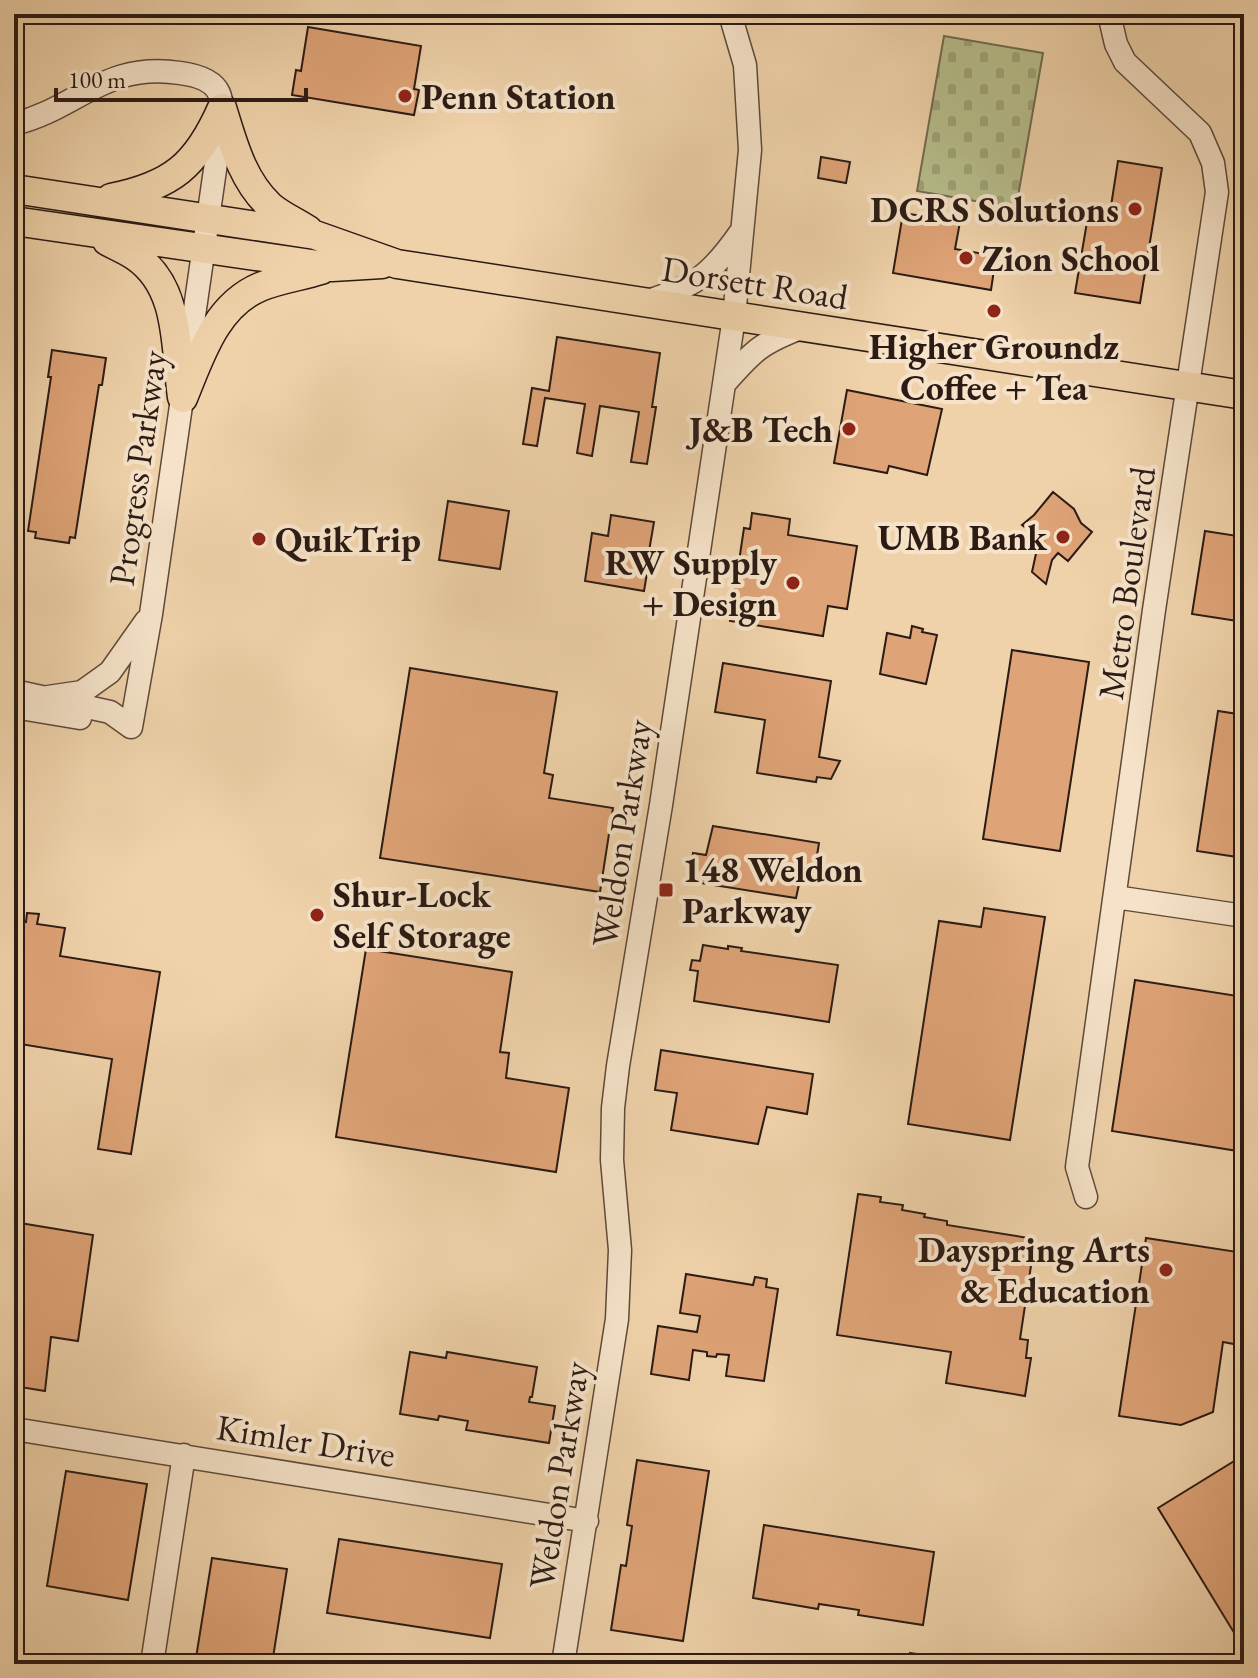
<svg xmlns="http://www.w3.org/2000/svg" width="1258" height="1678" font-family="'EB Garamond',serif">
	<defs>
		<pattern id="cemetery-stones" width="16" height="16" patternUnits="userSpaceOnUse" patternTransform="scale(2)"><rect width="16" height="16" fill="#b6bd8b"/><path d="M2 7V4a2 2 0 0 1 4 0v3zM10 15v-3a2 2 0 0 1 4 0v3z" fill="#9da277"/></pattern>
	</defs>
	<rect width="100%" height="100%" fill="#efd2aa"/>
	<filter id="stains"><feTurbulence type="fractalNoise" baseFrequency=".0025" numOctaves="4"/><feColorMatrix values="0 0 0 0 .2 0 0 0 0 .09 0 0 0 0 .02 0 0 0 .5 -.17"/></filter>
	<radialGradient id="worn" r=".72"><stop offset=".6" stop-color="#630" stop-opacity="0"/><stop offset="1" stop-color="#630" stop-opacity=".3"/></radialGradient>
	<path fill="url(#cemetery-stones)" stroke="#716c50" stroke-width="2" d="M 944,36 L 1043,53 L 1016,208 L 917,191 Z"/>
	<path fill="#dea377" stroke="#2c1b14" stroke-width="2" d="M 308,27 L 421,46 L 414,89 L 419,90 L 414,115 L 292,95 L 296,70 L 301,71 Z
		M 821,157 L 850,162 L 846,183 L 818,178 Z
		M 1118,161 L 1162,168 L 1140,303 L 1075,293 L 1088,216 L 1109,219 Z
		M 903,213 L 960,222 L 955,249 L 996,256 L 991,290 L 893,273 Z
		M 557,337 L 660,353 L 652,407 L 656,407 L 647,464 L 631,462 L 639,412 L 600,406 L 592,456 L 577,453 L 585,404 L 545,398 L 537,446 L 523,444 L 532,388 L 549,391 Z
		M 52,350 L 106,358 L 102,385 L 99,385 L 75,538 L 70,537 L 69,543 L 35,538 L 36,532 L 28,531 L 51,377 L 48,377 Z
		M 847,390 L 942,409 L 927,475 L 889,466 L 887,473 L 834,463 Z
		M 1053,492 L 1074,509 L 1081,523 L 1092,532 L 1068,561 L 1058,553 L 1052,560 L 1046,584 L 1032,572 L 1037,549 L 1044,542 L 1022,525 L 1034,515 Z
		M 448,501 L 509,511 L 500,569 L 439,560 Z
		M 752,513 L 790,519 L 788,535 L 857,546 L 847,609 L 828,606 L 823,636 L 730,621 L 744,528 L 750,529 Z
		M 611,515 L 654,522 L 649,551 L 655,552 L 652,568 L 648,567 L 644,591 L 585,581 L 592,533 L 608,536 Z
		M 1205,531 L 1244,537 L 1244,622 L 1192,614 Z
		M 912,626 L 923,629 L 922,632 L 937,635 L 926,684 L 880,674 L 887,633 L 910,638 Z
		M 1012,650 L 1089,662 L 1060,851 L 983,839 Z
		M 723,663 L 831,681 L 819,757 L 840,761 L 831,779 L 817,777 L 816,782 L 757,773 L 765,720 L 715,712 Z
		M 410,668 L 557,692 L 544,773 L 553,775 L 549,798 L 613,808 L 600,892 L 380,858 Z
		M 1238,710 L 1244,711 L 1244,858 L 1197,851 L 1218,711 L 1238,714 Z
		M 713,826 L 819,843 L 815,868 L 803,866 L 796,898 L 688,881 L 693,853 L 706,855 Z
		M 984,908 L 1045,917 L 1010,1140 L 908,1124 L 939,921 L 981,927 Z
		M 27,913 L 39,914 L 37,924 L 65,928 L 60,956 L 160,972 L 131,1154 L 98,1149 L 112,1059 L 14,1043 L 14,920 L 26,922 Z
		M 703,945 L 728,949 L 728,946 L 742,948 L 741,951 L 838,965 L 829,1022 L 694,1001 L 698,971 L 690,970 L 692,960 L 700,961 Z
		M 366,949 L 512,972 L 500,1052 L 509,1053 L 506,1078 L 569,1088 L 556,1172 L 336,1137 Z
		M 1135,980 L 1244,997 L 1244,1152 L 1112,1131 Z
		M 661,1050 L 813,1074 L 807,1114 L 767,1107 L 758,1144 L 671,1130 L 677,1093 L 655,1090 Z
		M 858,1194 L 881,1197 L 880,1202 L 903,1205 L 902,1210 L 925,1214 L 924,1217 L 947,1221 L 947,1225 L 1035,1239 L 1020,1339 L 1028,1340 L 1026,1358 L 1031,1358 L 1025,1396 L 946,1383 L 951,1352 L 837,1335 Z
		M 14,1222 L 93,1235 L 78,1341 L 51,1337 L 45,1391 L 14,1386 Z
		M 1146,1238 L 1244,1253 L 1244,1346 L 1223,1342 L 1213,1412 L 1181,1425 L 1119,1416 Z
		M 686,1274 L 753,1285 L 755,1277 L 767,1279 L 766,1287 L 778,1289 L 764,1381 L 726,1376 L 729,1355 L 717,1354 L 716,1357 L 707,1356 L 707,1352 L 693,1350 L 689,1380 L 651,1374 L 658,1326 L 697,1332 L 700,1316 L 680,1313 Z
		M 410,1352 L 446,1358 L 447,1352 L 537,1367 L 532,1397 L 530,1397 L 529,1402 L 555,1406 L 549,1443 L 466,1430 L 468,1421 L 439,1416 L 438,1420 L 400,1414 Z
		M 1244,1455 L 1244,1649 L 1158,1508 Z
		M 637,1460 L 709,1471 L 683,1641 L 611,1630 L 621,1565 L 626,1566 L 632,1526 L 627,1525 Z
		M 66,1471 L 147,1484 L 128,1600 L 47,1586 Z
		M 764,1525 L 934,1552 L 923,1625 L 858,1615 L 859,1610 L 819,1604 L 818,1609 L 753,1598 Z
		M 339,1539 L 502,1564 L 490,1638 L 327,1613 Z
		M 212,1558 L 287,1569 L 272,1664 L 195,1664 Z
		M 910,1653 L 983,1664 L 908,1664 Z"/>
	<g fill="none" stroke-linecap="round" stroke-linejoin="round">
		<defs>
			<path id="minor" d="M 14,124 C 79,108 103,62 180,73 C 233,80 222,106 218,149 L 151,614 L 131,727
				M 645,302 C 695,286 710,276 740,233
				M 725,383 C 754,350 761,343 803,327
				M 14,691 L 110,712 L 131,727
				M 48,697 L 82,692 L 110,672 L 146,621
				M 14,707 L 80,718
				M 1115,897 L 1244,916
				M 1086,1197 L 1077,1167 L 1154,610 L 1217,192 L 1213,163 L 1200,133 L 1125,62 L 1116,44 L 1109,14
				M 14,1429 L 587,1521
				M 152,1664 L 184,1455
				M 563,1664 L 617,1319 L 620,1250 L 612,1160 L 613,1108 L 618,1066 L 661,805 L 734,317 L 750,150 L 745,65 L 730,14"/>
			<path id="major" d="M 222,108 C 233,143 242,180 270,206 C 280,215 296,222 308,230
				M 14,189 L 315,235 L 397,264 L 1244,395
				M 111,198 C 172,186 197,165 222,108
				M 14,221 L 332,267 L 382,264
				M 107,241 C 116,246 126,250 135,256 C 181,287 175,349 182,397
				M 183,398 C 200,357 215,306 260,287 C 279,279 302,276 321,270"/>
		</defs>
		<use href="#minor" stroke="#5d493a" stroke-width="25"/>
		<use href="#major" stroke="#2c1b14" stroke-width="31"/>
		<use href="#minor" stroke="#f5e2c8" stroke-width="22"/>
		<use href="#major" stroke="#efd2aa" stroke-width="28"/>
	</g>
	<g fill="#8f2418" stroke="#f5e2c8" stroke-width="3">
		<circle cx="405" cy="96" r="8"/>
		<circle cx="1135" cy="209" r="8"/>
		<circle cx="966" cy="258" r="8"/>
		<circle cx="994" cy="311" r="8"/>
		<circle cx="849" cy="429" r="8"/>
		<circle cx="1063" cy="537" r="8"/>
		<circle cx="259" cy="539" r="8"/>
		<circle cx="793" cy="583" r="8"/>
		<rect x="658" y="882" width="16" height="16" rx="4"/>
		<circle cx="317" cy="915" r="8"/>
		<circle cx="1166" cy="1270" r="8"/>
	</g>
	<g text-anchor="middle" stroke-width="8" stroke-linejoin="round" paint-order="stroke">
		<g font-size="36" font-weight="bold" fill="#2c1b14" stroke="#f5e2c8" text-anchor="start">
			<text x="421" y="109">Penn Station</text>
			<text x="1119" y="222" text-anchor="end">DCRS Solutions</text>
			<text x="982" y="271">Zion School</text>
			<text x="994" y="359" text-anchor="middle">Higher Groundz<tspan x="994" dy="41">Coffee + Tea</tspan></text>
			<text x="833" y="442" text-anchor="end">J&amp;B Tech</text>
			<text x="1047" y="550" text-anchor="end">UMB Bank</text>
			<text x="275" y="552">QuikTrip</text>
			<text x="777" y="575" text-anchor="end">RW Supply<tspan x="777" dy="41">+ Design</tspan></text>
			<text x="682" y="882">148 Weldon<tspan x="682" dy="41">Parkway</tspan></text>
			<text x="333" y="907">Shur-Lock<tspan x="333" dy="41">Self Storage</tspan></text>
			<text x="1150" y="1262" text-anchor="end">Dayspring Arts<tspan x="1150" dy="41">&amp; Education</tspan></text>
		</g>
		<g font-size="36" fill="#2c1b14" stroke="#f5e2c8">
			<text transform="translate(755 282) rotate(9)" y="13">Dorsett Road</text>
			<text transform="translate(137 468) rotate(-82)" y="13">Progress Parkway</text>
			<text transform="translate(1126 583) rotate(-82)" y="13">Metro Boulevard</text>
			<text transform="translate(621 833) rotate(-81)" y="13">Weldon Parkway</text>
			<text transform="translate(306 1440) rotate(9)" y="13">Kimler Drive</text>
			<text transform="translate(558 1475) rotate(-81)" y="13">Weldon Parkway</text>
		</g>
	</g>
	<rect width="1258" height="1678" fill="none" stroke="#efd2aa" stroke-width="48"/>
	<rect x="16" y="16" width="1226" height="1646" fill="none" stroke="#2c1b14" stroke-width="4"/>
	<rect x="24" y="24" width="1210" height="1630" fill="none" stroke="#2c1b14" stroke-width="2"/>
	<path d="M56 88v12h250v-12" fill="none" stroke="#2c1b14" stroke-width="4"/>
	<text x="68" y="88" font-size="24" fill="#2c1b14" stroke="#f5e2c8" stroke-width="6" paint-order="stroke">100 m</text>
	<rect width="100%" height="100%" filter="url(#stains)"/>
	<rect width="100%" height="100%" fill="url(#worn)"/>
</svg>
